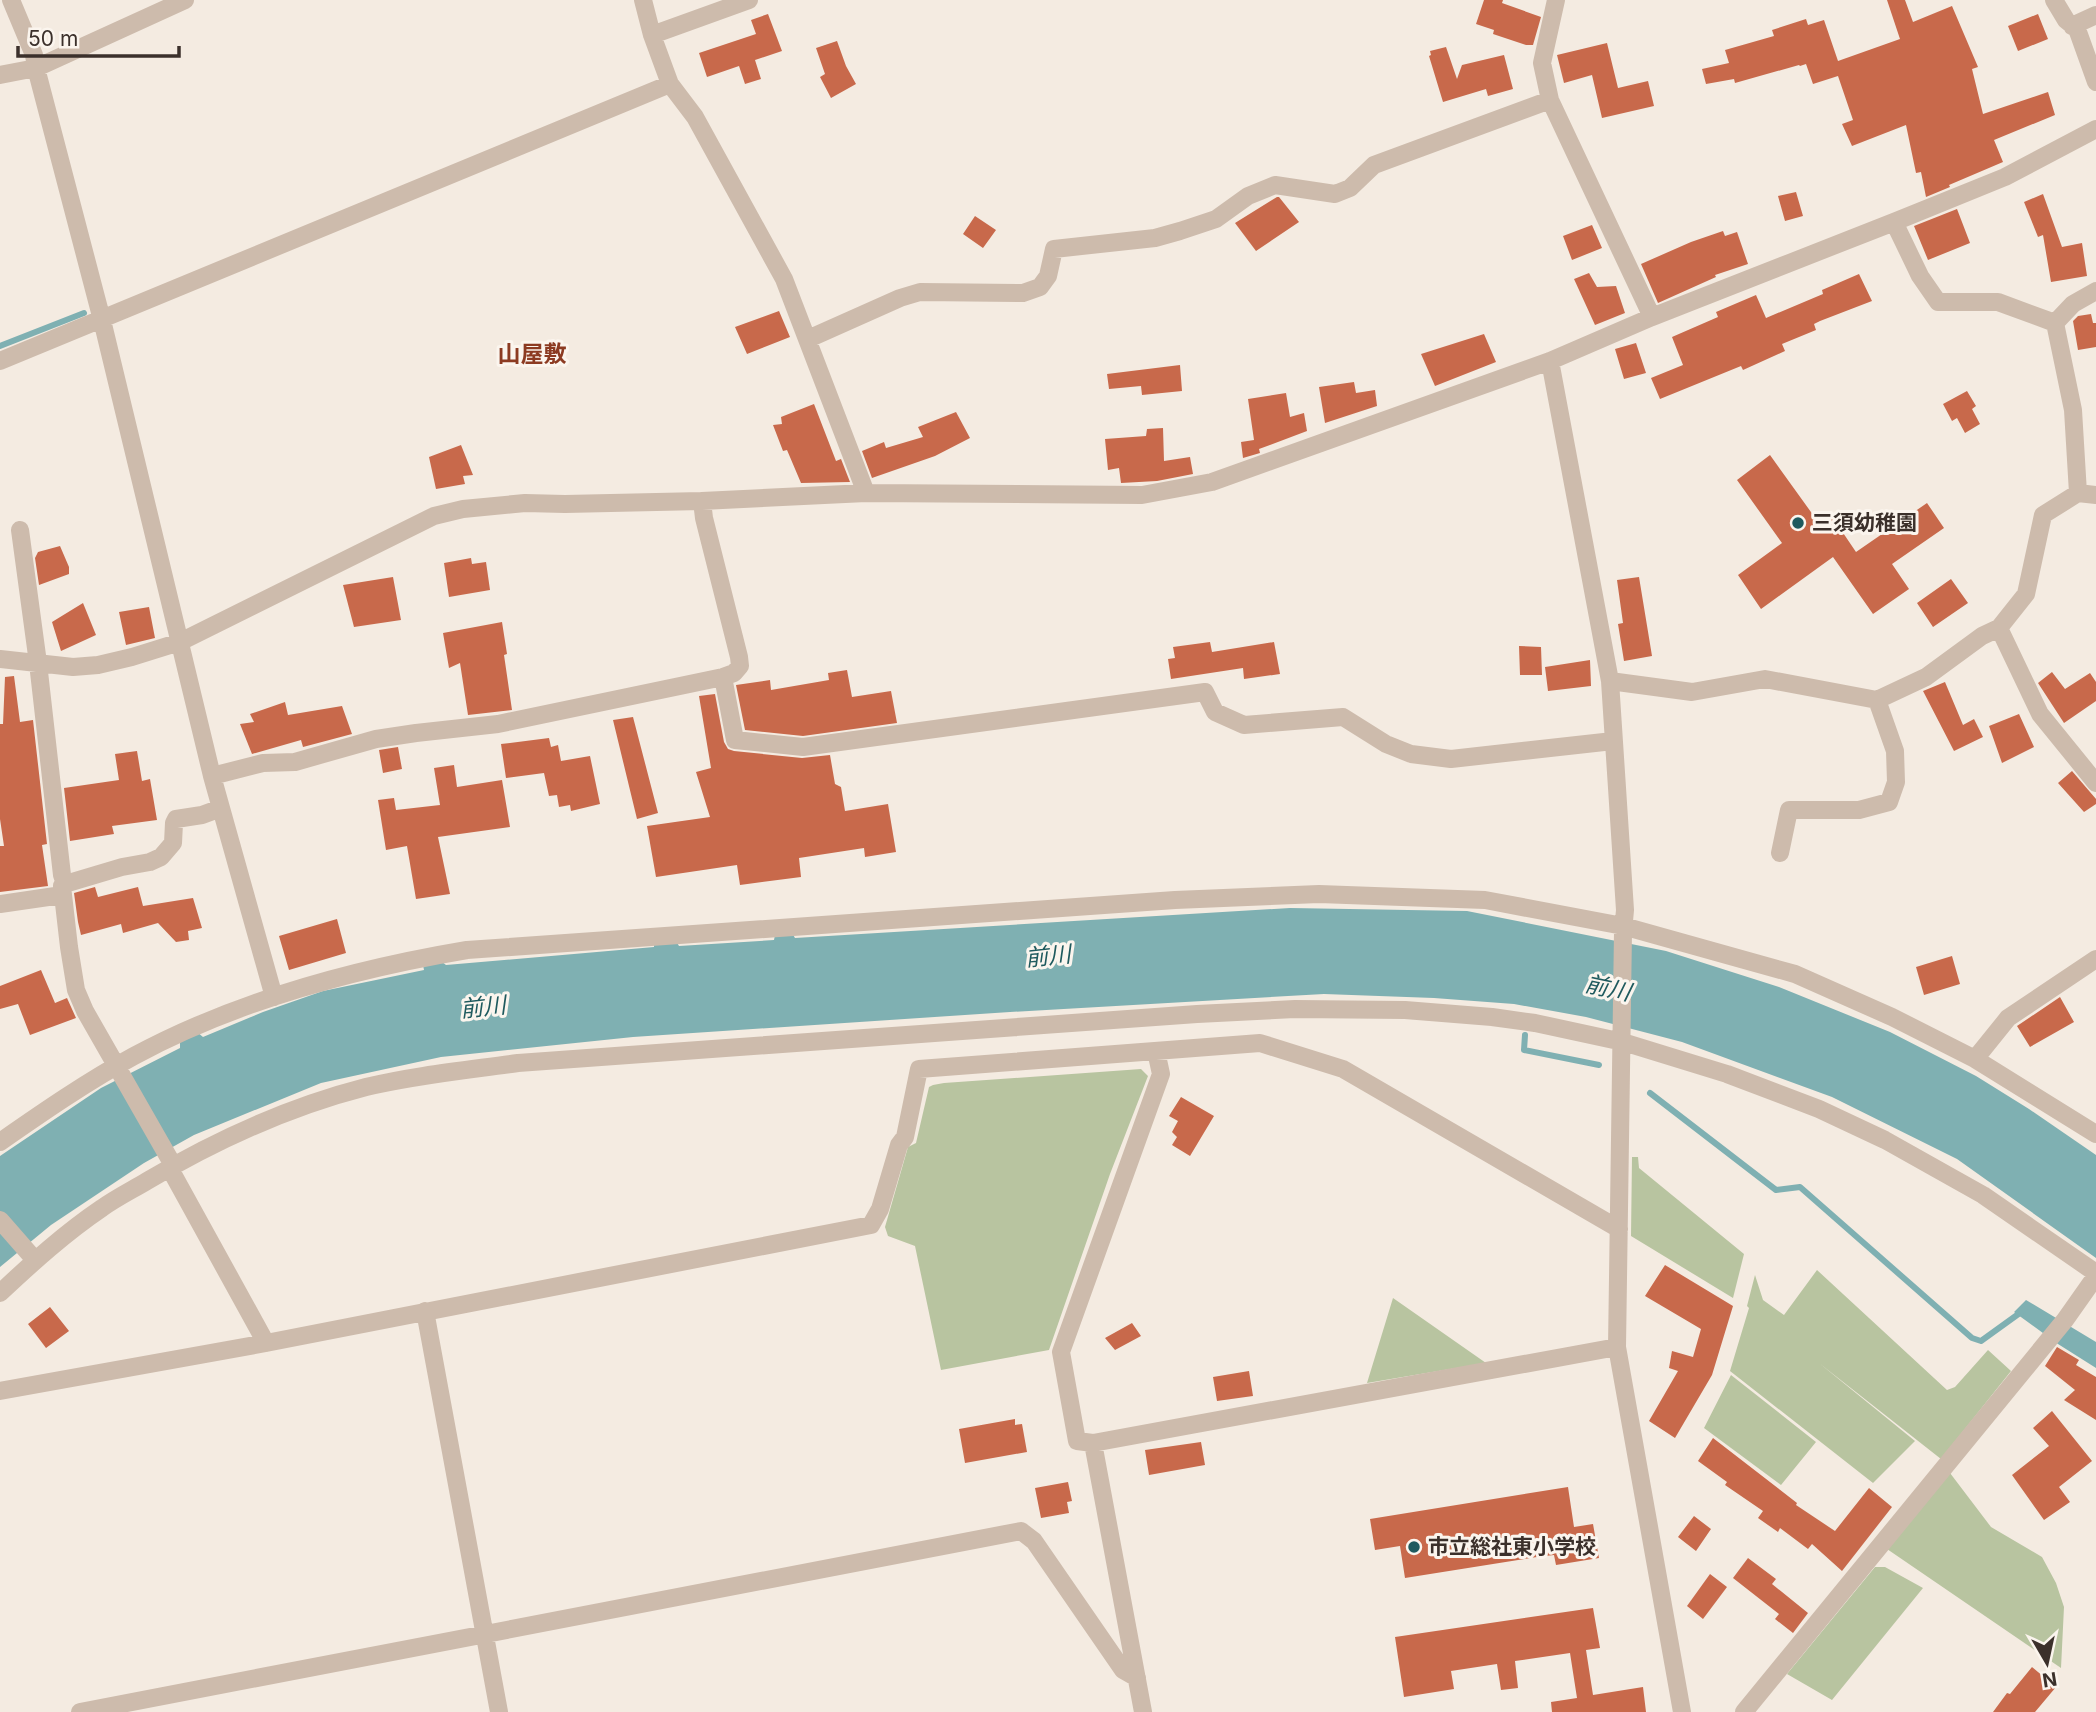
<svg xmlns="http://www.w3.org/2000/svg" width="2096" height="1712" font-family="Inter,'Noto Sans JP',sans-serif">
	<rect width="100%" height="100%" fill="#f4ebe1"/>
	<path fill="#b8c4a0" d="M 1141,1069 L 1148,1076 L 1110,1174 L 1049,1350 L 941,1370 L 915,1246 L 888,1236 L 885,1227 L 908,1147 L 916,1143 L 929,1087 L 933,1085 L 944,1083 Z
		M 1632,1157 L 1638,1157 L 1639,1168 L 1744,1254 L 1733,1298 L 1631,1236 Z
		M 1817,1270 L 1947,1390 L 1955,1387 L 1988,1350 L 2011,1371 L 1941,1459 L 1819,1363 L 1915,1441 L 1873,1483 L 1730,1371 L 1749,1308 L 1747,1306 L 1755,1275 L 1763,1300 L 1784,1315 Z
		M 1393,1298 L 1486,1363 L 1367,1383 Z
		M 1731,1375 L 1816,1442 L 1781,1485 L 1704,1428 Z
		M 1950,1473 L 1991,1527 L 2042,1557 L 2056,1583 L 2064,1607 L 2061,1668 L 1887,1549 Z
		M 1875,1567 L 1885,1567 L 1923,1588 L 1832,1700 L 1787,1674 Z"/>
	<path fill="#7fb0b2" d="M 1290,908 L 1467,911 L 1666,951 L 1779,987 L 1890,1032 L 1976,1076 L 2029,1109 L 2096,1155 L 2096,1258 L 1957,1159 L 1832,1097 L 1682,1042 L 1586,1017 L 1514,1004 L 1434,998 L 1324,994 L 1010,1012 L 633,1037 L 441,1057 L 321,1083 L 194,1135 L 144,1163 L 51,1225 L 0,1267 L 0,1156 L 101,1088 L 180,1048 L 180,1041 L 197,1032 L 203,1037 L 263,1012 L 323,991 L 424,970 L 423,965 L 442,962 L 446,965 L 654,947 L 654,945 L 676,941 L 679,946 L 774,940 L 775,935 L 792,933 L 795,938 Z
		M 2026,1300 L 2096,1342 L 2096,1368 L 2058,1344 L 2014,1312 Z"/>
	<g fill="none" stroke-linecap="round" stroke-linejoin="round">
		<path stroke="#7fb0b2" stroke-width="6" d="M 0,346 L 84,313
			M 1525,1035 L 1524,1050 L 1599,1065
			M 1650,1093 L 1776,1190 L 1800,1187 L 1972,1338 L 1981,1341 L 2024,1310"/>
	</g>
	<path fill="#c8694b" d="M 1484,0 L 1503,0 L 1502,3 L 1541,17 L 1533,45 L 1526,45 L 1493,34 L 1494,30 L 1476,24 Z
		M 1887,0 L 1905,0 L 1913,22 L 1952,6 L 1978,67 L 1972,69 L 1983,114 L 2048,92 L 2055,115 L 1994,140 L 2003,162 L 1949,185 L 1950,187 L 1926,197 L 1921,172 L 1916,173 L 1906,125 L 1852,146 L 1842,124 L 1853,120 L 1838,76 L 1813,84 L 1806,64 L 1800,66 L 1799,65 L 1735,83 L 1734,79 L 1706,84 L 1702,69 L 1729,63 L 1725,50 L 1774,36 L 1772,30 L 1806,19 L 1808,25 L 1824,20 L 1838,61 L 1900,39 Z
		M 768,14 L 782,51 L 755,60 L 761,79 L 745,84 L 739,66 L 707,77 L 699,53 L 756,34 L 751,20 Z
		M 2038,14 L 2048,39 L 2018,51 L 2008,26 Z
		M 837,41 L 846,66 L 856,84 L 831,98 L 820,77 L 825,74 L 816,48 Z
		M 1607,43 L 1618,88 L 1648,81 L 1654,106 L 1602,118 L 1592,75 L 1564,83 L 1557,55 Z
		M 1446,47 L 1457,79 L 1462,65 L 1504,55 L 1513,89 L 1488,96 L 1486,89 L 1443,102 L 1429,56 L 1431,55 L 1430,51 Z
		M 1796,192 L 1803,216 L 1785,221 L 1778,196 Z
		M 2043,194 L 2062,247 L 2082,243 L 2087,276 L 2051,282 L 2043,235 L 2038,237 L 2024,202 Z
		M 1277,197 L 1279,197 L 1299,222 L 1256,251 L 1235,223 Z
		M 1957,209 L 1970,243 L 1928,260 L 1914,226 Z
		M 975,216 L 996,230 L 983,248 L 963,234 Z
		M 1592,225 L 1602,248 L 1572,260 L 1563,236 Z
		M 1723,231 L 1725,236 L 1737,232 L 1748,264 L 1715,275 L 1716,277 L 1658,303 L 1641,264 L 1691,242 Z
		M 1589,273 L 1597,287 L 1616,286 L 1625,313 L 1595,325 L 1574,279 Z
		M 1859,274 L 1872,301 L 1820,321 L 1814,324 L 1816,330 L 1782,344 L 1785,351 L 1743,370 L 1741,366 L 1660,399 L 1651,378 L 1683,365 L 1672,337 L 1718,317 L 1716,312 L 1756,295 L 1766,318 L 1823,294 L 1822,290 Z
		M 779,311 L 790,337 L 747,354 L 735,327 Z
		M 2091,314 L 2093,323 L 2096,323 L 2096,347 L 2078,350 L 2073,321 L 2078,316 Z
		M 1484,334 L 1496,362 L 1435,386 L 1421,354 Z
		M 1636,343 L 1646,373 L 1624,379 L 1615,349 Z
		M 1180,365 L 1182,391 L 1142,395 L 1141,386 L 1109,389 L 1107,374 Z
		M 1354,382 L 1356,393 L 1375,390 L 1377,406 L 1325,423 L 1319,387 Z
		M 1967,391 L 1976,406 L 1972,409 L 1980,424 L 1965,433 L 1957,418 L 1952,421 L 1943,404 Z
		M 1286,393 L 1290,417 L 1304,413 L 1307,431 L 1259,449 L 1260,453 L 1243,458 L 1241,442 L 1254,440 L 1248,399 Z
		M 814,404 L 836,461 L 841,459 L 850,482 L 801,483 L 787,450 L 783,451 L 773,425 L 782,424 L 781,417 Z
		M 956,412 L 970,438 L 935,456 L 872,478 L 862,451 L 884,442 L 886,448 L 923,437 L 918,427 Z
		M 1163,428 L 1164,461 L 1190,457 L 1193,474 L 1157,481 L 1121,483 L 1119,468 L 1108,470 L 1105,439 L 1146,436 L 1147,429 Z
		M 461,445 L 473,475 L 463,476 L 465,484 L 436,489 L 429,457 Z
		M 1770,455 L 1821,526 L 1833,518 L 1856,552 L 1927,503 L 1944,528 L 1892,564 L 1909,589 L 1873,614 L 1833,557 L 1761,609 L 1738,575 L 1782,543 L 1737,480 Z
		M 60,546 L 69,567 L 69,574 L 39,585 L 35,558 L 38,552 Z
		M 471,558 L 472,564 L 486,562 L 490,590 L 449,597 L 444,563 Z
		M 393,577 L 401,620 L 354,627 L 343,585 Z
		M 1639,577 L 1652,656 L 1624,661 L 1618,624 L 1623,623 L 1617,580 Z
		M 1951,579 L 1968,603 L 1933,627 L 1917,603 Z
		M 83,603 L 96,635 L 61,651 L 52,622 Z
		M 149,607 L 155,638 L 126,645 L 119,612 Z
		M 502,622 L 507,654 L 504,655 L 512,710 L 468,715 L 460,663 L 449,668 L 443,633 Z
		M 1210,642 L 1212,652 L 1274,642 L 1280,674 L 1244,679 L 1243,668 L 1171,679 L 1168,659 L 1175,658 L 1173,647 Z
		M 1519,646 L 1541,647 L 1542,675 L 1520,675 Z
		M 1590,660 L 1591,686 L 1548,691 L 1545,667 Z
		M 847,670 L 852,697 L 891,691 L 897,723 L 803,736 L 745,730 L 736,685 L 770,680 L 771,690 L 829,680 L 828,673 Z
		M 2052,672 L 2065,689 L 2090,673 L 2096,682 L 2096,701 L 2064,723 L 2038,683 Z
		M 14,676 L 20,722 L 33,720 L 47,844 L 42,845 L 48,886 L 0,892 L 0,846 L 4,846 L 0,819 L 0,724 L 3,724 L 5,677 Z
		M 1945,682 L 1963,725 L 1974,719 L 1983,737 L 1954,751 L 1923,691 Z
		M 715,694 L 724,742 L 728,749 L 734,751 L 802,758 L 830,755 L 835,784 L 841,787 L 845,811 L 888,804 L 896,852 L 865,857 L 864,848 L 799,858 L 801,877 L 740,885 L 737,865 L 656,877 L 647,826 L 710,817 L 696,772 L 711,768 L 699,696 Z
		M 285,702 L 288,715 L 342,706 L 352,734 L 303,747 L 301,740 L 252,754 L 240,724 L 254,722 L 250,714 Z
		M 2019,714 L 2034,747 L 2002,763 L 1989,726 Z
		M 633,717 L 658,813 L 637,819 L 613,720 Z
		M 549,738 L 551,747 L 558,745 L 561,761 L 590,756 L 600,804 L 571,811 L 570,805 L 559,807 L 557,795 L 549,796 L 544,773 L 506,778 L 501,744 Z
		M 398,747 L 402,769 L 383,773 L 379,750 Z
		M 137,751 L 142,781 L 150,779 L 157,820 L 112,826 L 114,834 L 70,841 L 64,788 L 119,780 L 115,754 Z
		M 454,765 L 457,787 L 502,780 L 510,827 L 438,837 L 450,894 L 416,899 L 407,846 L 386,850 L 378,800 L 394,798 L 396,810 L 440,805 L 434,768 Z
		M 2072,771 L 2096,799 L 2096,804 L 2084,812 L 2058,783 Z
		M 95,887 L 98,897 L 138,887 L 143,906 L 193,898 L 202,928 L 188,931 L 189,940 L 176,942 L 158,923 L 123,933 L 121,924 L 81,935 L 78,922 L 74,893 Z
		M 337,919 L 346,953 L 289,970 L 279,936 Z
		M 1952,956 L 1960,984 L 1924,995 L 1916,967 Z
		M 41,970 L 55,1003 L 67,998 L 76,1018 L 30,1035 L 18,1004 L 0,1009 L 0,986 Z
		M 2060,997 L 2074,1022 L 2030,1047 L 2017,1026 Z
		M 1181,1097 L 1214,1116 L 1190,1156 L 1172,1145 L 1177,1137 L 1172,1132 L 1178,1121 L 1169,1116 Z
		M 1665,1265 L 1733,1306 L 1712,1375 L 1675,1438 L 1649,1421 L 1678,1371 L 1669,1368 L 1672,1351 L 1693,1357 L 1701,1329 L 1645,1296 Z
		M 50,1307 L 69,1331 L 46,1348 L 28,1324 Z
		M 1132,1323 L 1141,1336 L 1115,1350 L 1105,1338 Z
		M 2057,1347 L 2079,1360 L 2076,1365 L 2096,1377 L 2096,1420 L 2064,1400 L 2075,1390 L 2045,1366 Z
		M 1249,1371 L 1253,1396 L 1217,1401 L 1213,1377 Z
		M 2052,1411 L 2092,1461 L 2059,1487 L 2070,1502 L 2044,1520 L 2012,1475 L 2049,1446 L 2033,1428 Z
		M 1015,1419 L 1015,1425 L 1022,1424 L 1027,1452 L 965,1463 L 959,1429 Z
		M 1713,1438 L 1797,1503 L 1796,1505 L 1835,1531 L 1869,1488 L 1892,1507 L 1842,1571 L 1812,1544 L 1808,1549 L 1780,1528 L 1778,1532 L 1758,1518 L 1763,1511 L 1725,1485 L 1727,1482 L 1698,1461 Z
		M 1201,1442 L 1205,1465 L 1149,1475 L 1145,1450 Z
		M 1068,1482 L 1072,1501 L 1067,1502 L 1069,1513 L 1041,1518 L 1035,1488 Z
		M 1568,1487 L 1574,1527 L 1593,1524 L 1599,1558 L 1556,1565 L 1554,1555 L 1537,1557 L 1405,1578 L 1400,1546 L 1375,1550 L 1370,1519 Z
		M 1694,1516 L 1711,1529 L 1696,1551 L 1678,1537 Z
		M 1748,1558 L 1776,1579 L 1772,1584 L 1808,1613 L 1793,1633 L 1775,1619 L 1779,1614 L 1733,1578 Z
		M 1710,1574 L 1727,1587 L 1703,1619 L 1687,1606 Z
		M 1593,1608 L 1600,1648 L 1586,1650 L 1593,1695 L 1643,1687 L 1646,1712 L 1552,1712 L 1551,1702 L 1577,1698 L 1570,1653 L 1515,1661 L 1518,1688 L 1501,1690 L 1497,1664 L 1451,1671 L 1454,1689 L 1404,1697 L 1395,1637 Z
		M 2032,1667 L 2056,1687 L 2035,1712 L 1993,1712 L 2007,1693 L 2010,1694 Z"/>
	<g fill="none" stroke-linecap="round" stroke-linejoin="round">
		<path stroke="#cdbbac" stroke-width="18" d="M 11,0 L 34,55 L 36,68 L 102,320 L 212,776 L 274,997
			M 643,0 L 652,35 L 670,84 L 695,117 L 784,279 L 866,493
			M 1556,0 L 1542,63 L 1550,100 L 1652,317
			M 2054,0 L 2066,20 L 2077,29 L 2096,82
			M 2072,26 L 2096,15
			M 652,35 L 749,0
			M 0,75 L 36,68 L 185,0
			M 1894,222 L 1920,276 L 1938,302 L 1998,302 L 2055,323 L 2073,410 L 2078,493
			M 2055,323 L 2073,304 L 2096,291
			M 808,339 L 900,298 L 920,292 L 1023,293 L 1040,287 L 1048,276 L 1054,249 L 1155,238 L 1180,231 L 1216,219 L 1248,196 L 1275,185 L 1335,194 L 1350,188 L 1374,165 L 1550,100
			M 0,361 L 670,84
			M 1550,361 L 1610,681 L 1625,910 L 1623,932 L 1617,1347 L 1682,1712
			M 2096,495 L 2078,493 L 2043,515 L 2026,594 L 1999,628 L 2040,714 L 2096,783
			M 20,530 L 38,663 L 62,875 L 65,884
			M 0,659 L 73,667 L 98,665 L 132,657 L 180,642 L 434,516 L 463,509 L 525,503 L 565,504 L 702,501 L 866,493 L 1142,495 L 1212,482 L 1550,361 L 1652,317 L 1894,222 L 2005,177 L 2096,129
			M 723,677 L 735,740 L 803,747 L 1205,692 L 1215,712 L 1244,725 L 1343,717 L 1386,744 L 1411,754 L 1451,759 L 1613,741
			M 1610,681 L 1692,692 L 1765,679 L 1877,700 L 1926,677 L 1982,636 L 1999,628
			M 212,776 L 263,763 L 295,762 L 376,739 L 416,733 L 498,724 L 723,677 L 734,673 L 740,666 L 739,657 L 704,518 L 702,501
			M 1780,853 L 1789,810 L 1859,810 L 1889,802 L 1896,782 L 1895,751 L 1877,700
			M 0,904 L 62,895
			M 1975,1059 L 2008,1018 L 2096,959
			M 0,1142 C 43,1112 88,1081 134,1056 C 236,1001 354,969 467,950 L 1175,900 L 1319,894 L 1485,900 L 1623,926 L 1795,974 L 1892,1017 L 1975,1059 L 2096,1134
			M 173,1165 L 85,1011 L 76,990 L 69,947 L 62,886 L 65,884 L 122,867 L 150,862 L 161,857 L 173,843 L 174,823 L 176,819 L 202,815 L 221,808
			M 169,1167 L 266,1343
			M 0,1220 L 35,1260
			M 0,1293 C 32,1263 65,1233 102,1208 C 116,1198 132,1190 147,1181 C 216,1140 288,1107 366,1087 C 416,1075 468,1070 518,1063 L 1197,1014 L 1295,1009 L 1405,1010 L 1492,1017 L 1535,1023 L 1623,1042 L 1727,1074 L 1819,1109 L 1885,1140 L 1983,1195 L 2096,1273
			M 425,1311 L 499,1712
			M 0,1391 L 266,1343 L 871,1225 L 880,1209 L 899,1145 L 905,1137 L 919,1069 L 1260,1043 L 1343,1069 L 1619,1229
			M 1093,1443 L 1077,1441 L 1061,1352 L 1161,1074 L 1156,1051
			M 80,1712 L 1021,1531 L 1034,1541 L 1123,1670 L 1137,1678
			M 1143,1712 L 1093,1443 L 1617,1347
			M 1744,1712 L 2065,1320 L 2096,1276"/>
	</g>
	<g fill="#1f5a5e" stroke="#fbf5ee" stroke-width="2.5">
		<circle cx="1798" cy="523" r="7"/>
		<circle cx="1414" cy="1547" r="7"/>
	</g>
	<g text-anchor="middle" stroke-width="6" stroke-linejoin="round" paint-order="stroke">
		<g font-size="21" font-weight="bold" fill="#3b302b" stroke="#fbf5ee" text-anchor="start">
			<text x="1812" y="530">三須幼稚園</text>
			<text x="1428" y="1554">市立総社東小学校</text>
		</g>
		<g font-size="23" font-weight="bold" fill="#8c3b22" stroke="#fbf5ee">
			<text x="532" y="362">山屋敷</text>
		</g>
		<g font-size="23" font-style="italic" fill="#1f5a5e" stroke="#fbf5ee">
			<text transform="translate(1048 956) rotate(-6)" y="8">前川</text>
			<text transform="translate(1608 988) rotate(12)" y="8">前川</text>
			<text transform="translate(483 1007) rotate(-6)" y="8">前川</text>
		</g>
	</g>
	<g transform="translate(2047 1663) rotate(171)" stroke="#fbf5ee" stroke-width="5" paint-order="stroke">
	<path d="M0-5L12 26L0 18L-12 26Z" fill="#3b302b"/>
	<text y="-10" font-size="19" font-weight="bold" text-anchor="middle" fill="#3b302b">N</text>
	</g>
	<path d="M18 46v10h161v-10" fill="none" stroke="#3b302b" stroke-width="3.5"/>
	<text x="28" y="46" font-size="21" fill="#3b302b" stroke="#fbf5ee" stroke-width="5" paint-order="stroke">50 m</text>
</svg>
